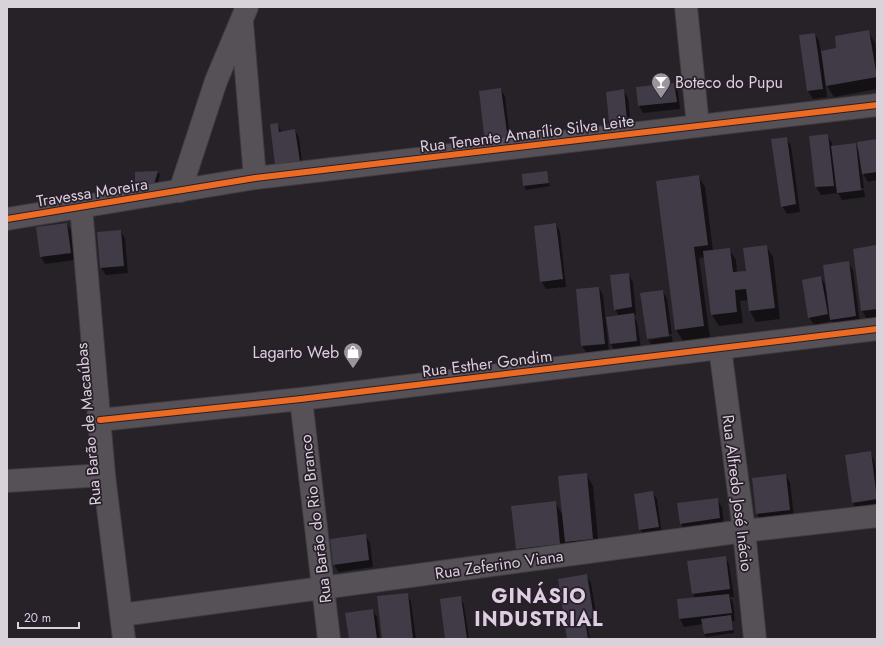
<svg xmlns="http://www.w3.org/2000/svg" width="884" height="646" font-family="Jost,sans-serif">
	<rect width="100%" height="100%" fill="#272128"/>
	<path fill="#0007" d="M 868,31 L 875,43 L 877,56 L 877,89 L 834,97 L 827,86 L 825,74 L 824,74 L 827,97 L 813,99 L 808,91 L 800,36 L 815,34 L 819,41 L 821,52 L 838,49 Z
		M 674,84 L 678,91 L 680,109 L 643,113 L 639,106 Z
		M 500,89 L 505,96 L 511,148 L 486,143 Z
		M 623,90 L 628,98 L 631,127 L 615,129 L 610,122 Z
		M 277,124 L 282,132 L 295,130 L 299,138 L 303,169 L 281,172 Z
		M 827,135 L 832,143 L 832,147 L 855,144 L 859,151 L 877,140 L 877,180 L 868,182 L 862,172 L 864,188 L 840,191 L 840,193 L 864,190 L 865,197 L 842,200 L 838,193 L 821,195 L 816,187 L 811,137 Z
		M 786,138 L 791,146 L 800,212 L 787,214 L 782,206 Z
		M 158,172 L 160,175 L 155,192 L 136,173 Z
		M 546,172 L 548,176 L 550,186 L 526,190 L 524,186 L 523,175 Z
		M 698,176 L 705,187 L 713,251 L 729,249 L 736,260 L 737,273 L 747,271 L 766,246 L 773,257 L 780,319 L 756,322 L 750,311 L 748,300 L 740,301 L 743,323 L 719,326 L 712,315 L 705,257 L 699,258 L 710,337 L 683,341 L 676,330 Z
		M 67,224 L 71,231 L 75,260 L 45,264 L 41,257 Z
		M 556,224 L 560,232 L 566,287 L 546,289 L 541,281 Z
		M 121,231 L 125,239 L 128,273 L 106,275 L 101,268 Z
		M 876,247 L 877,248 L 877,321 L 869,322 L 862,311 L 854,250 Z
		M 848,262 L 853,270 L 860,324 L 836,327 L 832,321 L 814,325 L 809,317 L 821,277 L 827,288 Z
		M 628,274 L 633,282 L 636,315 L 633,315 L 637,322 L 641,348 L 615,352 L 611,344 L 607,318 L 619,316 L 615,309 Z
		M 599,288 L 603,295 L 609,351 L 587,353 L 582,346 Z
		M 662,291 L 667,298 L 672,334 L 649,338 L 649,340 L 672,336 L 673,343 L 652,346 L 648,339 Z
		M 870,452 L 874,460 L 877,477 L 877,507 L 857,511 L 853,503 L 846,456 Z
		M 586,474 L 593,486 L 599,550 L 572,553 L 565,539 L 566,555 L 523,560 L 517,549 L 555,502 L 563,516 Z
		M 785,475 L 790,482 L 794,517 L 761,521 L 757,514 Z
		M 652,492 L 657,499 L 662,534 L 645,537 L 640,529 Z
		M 717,499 L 722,507 L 724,526 L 685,531 L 681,523 Z
		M 365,535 L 370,543 L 373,567 L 339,572 L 334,565 Z
		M 725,557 L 729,564 L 734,597 L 730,597 L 733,602 L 735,621 L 732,621 L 734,633 L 706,637 L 704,634 L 703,624 L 684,627 L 680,619 L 678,600 L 695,598 L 693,594 Z
		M 586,575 L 591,583 L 598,626 L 588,628 L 590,639 L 569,639 Z
		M 407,594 L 411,602 L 416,639 L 383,639 Z
		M 460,597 L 464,605 L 469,639 L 446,639 Z
		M 372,610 L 377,617 L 380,639 L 350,639 Z"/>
	<path fill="#413b47" d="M 869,30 L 877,77 L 826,86 L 821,51 L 836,48 L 835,36 Z
		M 815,33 L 823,89 L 807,91 L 799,35 Z
		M 674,83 L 677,102 L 638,106 L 636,87 Z
		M 501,88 L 508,140 L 485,143 L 479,91 Z
		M 624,89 L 627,120 L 609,122 L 606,92 Z
		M 278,123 L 279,132 L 295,129 L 300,162 L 275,165 L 270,124 Z
		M 828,134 L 834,186 L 815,187 L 809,136 Z
		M 787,137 L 796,204 L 781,207 L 771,139 Z
		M 877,139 L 877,172 L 862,174 L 857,142 Z
		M 856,143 L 861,190 L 837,193 L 831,146 Z
		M 158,171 L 153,188 L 135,189 L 135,172 Z
		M 547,171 L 549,183 L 523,186 L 522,174 Z
		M 699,175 L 708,245 L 694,247 L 704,326 L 675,330 L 656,181 Z
		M 67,223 L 71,253 L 40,257 L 36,227 Z
		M 556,223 L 563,279 L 540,282 L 534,226 Z
		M 121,230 L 124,266 L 100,268 L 97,232 Z
		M 767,245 L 775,308 L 749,311 L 746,289 L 735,290 L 737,312 L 711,315 L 703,251 L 730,248 L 733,272 L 746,271 L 743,248 Z
		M 876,245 L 877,309 L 861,311 L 853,249 Z
		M 849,261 L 856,316 L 830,320 L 823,265 Z
		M 629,273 L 632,307 L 614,310 L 610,275 Z
		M 821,276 L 828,314 L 808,318 L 802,280 Z
		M 599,287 L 605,344 L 581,346 L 576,289 Z
		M 663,290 L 669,336 L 647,339 L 640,293 Z
		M 634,313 L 637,341 L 610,344 L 606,317 Z
		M 871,451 L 877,499 L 852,503 L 845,455 Z
		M 587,473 L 593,539 L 565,542 L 558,476 Z
		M 786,474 L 790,510 L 756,514 L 752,478 Z
		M 653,491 L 659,527 L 639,530 L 634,494 Z
		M 718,498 L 720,518 L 680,524 L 677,503 Z
		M 556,501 L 560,544 L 516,549 L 511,506 Z
		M 366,534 L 369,560 L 333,565 L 330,539 Z
		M 726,556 L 730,589 L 692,594 L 687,561 Z
		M 587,574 L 594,618 L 585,620 L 588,639 L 567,639 L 558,579 Z
		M 408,593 L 413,639 L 382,639 L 377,596 Z
		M 729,594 L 732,613 L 679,619 L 677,599 Z
		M 461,596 L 467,639 L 445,639 L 440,599 Z
		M 373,609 L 377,639 L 349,639 L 345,613 Z
		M 731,615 L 733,630 L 704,634 L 701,619 Z"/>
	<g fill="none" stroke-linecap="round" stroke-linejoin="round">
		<defs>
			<path id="street" d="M 686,7 L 698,126
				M 242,23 L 255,178
				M 180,191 L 216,81 L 247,7
				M 81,206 L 104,475 L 124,639
				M 7,219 L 255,178 L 877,105
				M 720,348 L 744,531 L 755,639
				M 301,399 L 329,639
				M 100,420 L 301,399 L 877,329
				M 7,481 L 104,475
				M 121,615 L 744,531 L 877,516"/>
		</defs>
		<use href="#street" stroke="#403b40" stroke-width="24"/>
		<use href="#street" stroke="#555156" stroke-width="22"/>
		<defs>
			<path id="cycleway" d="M 7,219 L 255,178 L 877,105
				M 100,420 L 301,399 L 877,329"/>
		</defs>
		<use href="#cycleway" stroke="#291e2b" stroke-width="8"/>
		<use href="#cycleway" stroke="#ed6a23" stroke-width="6"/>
	</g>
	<defs>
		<symbol id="bar-pin" viewBox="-11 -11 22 30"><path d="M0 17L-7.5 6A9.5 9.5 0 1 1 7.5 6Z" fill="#9b949c" stroke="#291e2b"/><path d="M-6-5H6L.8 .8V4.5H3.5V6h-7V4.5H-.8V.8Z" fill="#fff"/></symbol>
		<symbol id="shop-pin" viewBox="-11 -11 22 30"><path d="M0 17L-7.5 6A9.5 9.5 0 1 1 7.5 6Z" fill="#9b949c" stroke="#291e2b"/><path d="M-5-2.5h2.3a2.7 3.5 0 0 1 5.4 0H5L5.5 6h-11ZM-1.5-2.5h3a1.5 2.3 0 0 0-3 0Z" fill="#fff"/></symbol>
	</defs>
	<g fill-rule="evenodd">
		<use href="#bar-pin" x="650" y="71" width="22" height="30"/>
		<use href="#shop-pin" x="342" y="341" width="22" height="30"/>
	</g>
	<g text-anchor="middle" stroke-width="3.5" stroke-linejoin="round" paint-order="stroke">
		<g font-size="16" fill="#d9d2da" stroke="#291e2b" text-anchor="start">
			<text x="675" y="88">Boteco do Pupu</text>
			<text x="339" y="358" text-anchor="end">Lagarto Web</text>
		</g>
		<g font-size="16" fill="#d9d2da" stroke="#291e2b">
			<text transform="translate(527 133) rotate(-7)" y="6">Rua Tenente Amarílio Silva Leite</text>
			<text transform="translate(92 192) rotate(-9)" y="6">Travessa Moreira</text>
			<text transform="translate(487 363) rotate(-7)" y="6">Rua Esther Gondim</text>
			<text transform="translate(88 424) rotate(-95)" y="6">Rua Barão de Macaúbas</text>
			<text transform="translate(738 493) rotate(83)" y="6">Rua Alfredo José Inácio</text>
			<text transform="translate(315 519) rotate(-97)" y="6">Rua Barão do Rio Branco</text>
			<text transform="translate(499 564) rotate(-8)" y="6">Rua Zeferino Viana</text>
		</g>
		<g font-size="20" font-weight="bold" letter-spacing="1" fill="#ddcee0" stroke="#291e2b">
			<text x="539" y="603">GINÁSIO<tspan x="539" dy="23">INDUSTRIAL</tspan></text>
		</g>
	</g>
	<rect width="884" height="646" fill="none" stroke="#d9d2da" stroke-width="16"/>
	<path d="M18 622v6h61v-6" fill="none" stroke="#d9d2da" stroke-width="2"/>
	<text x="24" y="622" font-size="12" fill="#d9d2da" stroke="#291e2b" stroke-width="3" paint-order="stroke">20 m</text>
</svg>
